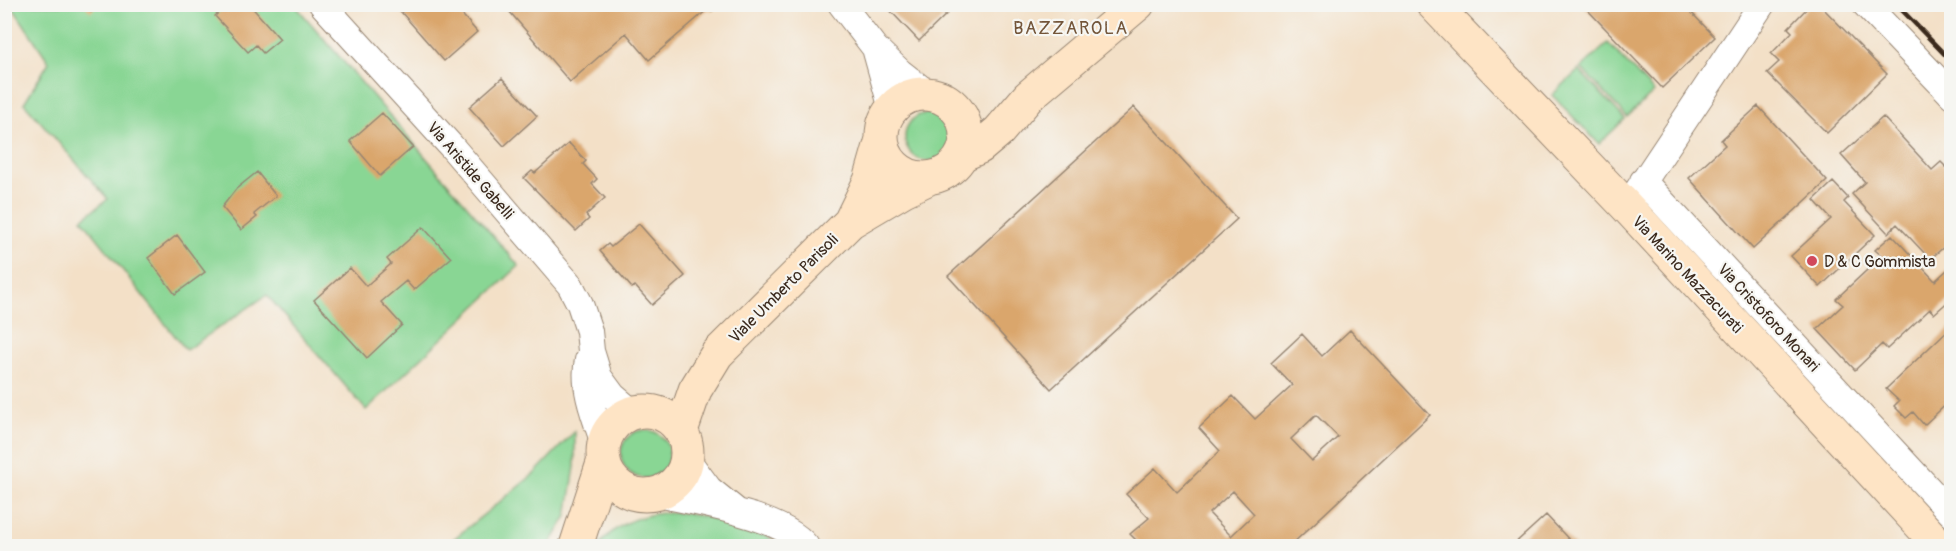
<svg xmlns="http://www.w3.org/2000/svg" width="1956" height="551" font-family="Pangolin,sans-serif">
	<rect width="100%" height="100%" fill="#f6f6f2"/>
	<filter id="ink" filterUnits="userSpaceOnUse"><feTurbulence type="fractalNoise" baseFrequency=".0167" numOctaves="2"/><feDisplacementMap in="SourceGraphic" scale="12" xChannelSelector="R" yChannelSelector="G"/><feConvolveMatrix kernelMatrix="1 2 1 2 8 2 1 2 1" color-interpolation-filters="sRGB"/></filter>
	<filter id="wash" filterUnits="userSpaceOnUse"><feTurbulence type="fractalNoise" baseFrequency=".008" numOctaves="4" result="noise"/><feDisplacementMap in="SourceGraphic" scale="24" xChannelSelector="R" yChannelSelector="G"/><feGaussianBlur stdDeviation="1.35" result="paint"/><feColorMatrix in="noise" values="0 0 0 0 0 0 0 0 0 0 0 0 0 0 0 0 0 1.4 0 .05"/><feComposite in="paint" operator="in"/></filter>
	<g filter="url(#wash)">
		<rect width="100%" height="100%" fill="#f3e0c7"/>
		<path fill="#89d694" stroke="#628059" stroke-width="1.5" d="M 11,5 L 295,5 L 519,266 L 366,410 L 267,295 L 186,350 L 82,219 L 108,199 L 24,103 L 49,62 Z
			M 1608,43 L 1654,92 L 1627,117 L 1581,68 Z
			M 1579,70 L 1625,119 L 1599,144 L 1552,95 Z
			M905 137a24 24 0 1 1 48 0a24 24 0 1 1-48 0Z
			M621 454a24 24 0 1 1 48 0a24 24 0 1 1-48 0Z
			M 575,431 L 575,467 L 567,516 L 549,546 L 445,546 L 534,474 Z
			M 662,513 C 671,513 681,512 690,514 C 714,518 765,532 783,546 L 599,546 C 614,525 636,516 662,513 Z"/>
		<g id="blocks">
			<path fill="#daa66c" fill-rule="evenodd" d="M 83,4 L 97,4 L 91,12 Z
				M 220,4 L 249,4 L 280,39 L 263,53 L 256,45 L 248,52 L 215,16 L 223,9 Z
				M 394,4 L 453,4 L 477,32 L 444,61 Z
				M 503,4 L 720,4 L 712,11 L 709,8 L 649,60 L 626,33 L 570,82 Z
				M 884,4 L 957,4 L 919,41 Z
				M 1582,4 L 1683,4 L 1715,37 L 1662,88 Z
				M 1811,4 L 1819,4 L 1887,74 L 1827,133 L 1767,73 L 1779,62 L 1771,54 L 1792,32 L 1788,28 Z
				M 502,78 L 537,116 L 504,146 L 469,107 Z
				M 1758,106 L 1827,181 L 1753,249 L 1689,178 L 1725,145 L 1721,140 Z
				M 1134,107 L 1237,219 L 1051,389 L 948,276 Z
				M 382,113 L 413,147 L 380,176 L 350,141 Z
				M 1883,117 L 1932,170 L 1941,162 L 1952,173 L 1952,240 L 1930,259 L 1897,224 L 1888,233 L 1852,194 L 1865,182 L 1841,155 Z
				M 569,143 L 586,161 L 583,164 L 597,179 L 592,184 L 605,198 L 586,215 L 589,219 L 576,231 L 524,178 L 532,171 L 535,173 Z
				M 257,172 L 276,196 L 254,214 L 257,217 L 241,230 L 222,207 L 236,189 Z
				M 1833,182 L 1848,198 L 1844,202 L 1875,235 L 1820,287 L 1791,256 L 1831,219 L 1814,200 Z
				M 639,224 L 685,276 L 652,305 L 635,286 L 632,288 L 600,251 L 608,244 L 611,247 Z
				M 423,227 L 451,258 L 414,290 L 406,281 L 381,302 L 402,325 L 367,358 L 314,300 L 350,268 L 366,286 L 391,264 L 387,259 Z
				M 177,235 L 205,272 L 175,294 L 148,258 Z
				M 1892,235 L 1935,281 L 1947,270 L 1952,275 L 1952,298 L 1934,314 L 1930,309 L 1887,349 L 1882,344 L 1855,370 L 1817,329 L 1843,305 L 1836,299 L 1882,256 L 1875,250 Z
				M 1952,326 L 1952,399 L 1924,425 L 1913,412 L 1906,418 L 1894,406 L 1899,401 L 1886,389 Z
				M 1350,330 L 1430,415 L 1290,546 L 1142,546 L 1130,534 L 1149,518 L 1126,494 L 1155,468 L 1177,492 L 1220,451 L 1199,428 L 1233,396 L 1255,419 L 1292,385 L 1271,363 L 1302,334 L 1322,356 ZM 1316,415 L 1338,437 L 1312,461 L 1291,439 ZM 1233,491 L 1254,514 L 1231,536 L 1209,513 Z
				M 1952,444 L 1952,457 L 1945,450 Z
				M 1546,515 L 1575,546 L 1512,546 Z"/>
		</g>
	</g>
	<g filter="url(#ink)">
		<use href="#blocks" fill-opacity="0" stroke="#978572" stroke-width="1.5"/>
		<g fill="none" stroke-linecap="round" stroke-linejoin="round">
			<defs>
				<path id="street" d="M 322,4 L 451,146 L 570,285 L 580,304 L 589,331 L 591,351 L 599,377 L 613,396 L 633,413
					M 841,4 L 875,48 L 900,72 L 928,94
					M 1865,4 L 1952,95
					M 875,48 L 892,109
					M 1643,181 L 1952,514
					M 1634,196 L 1762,4
					M 588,360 C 582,386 595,418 604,443
					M 686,458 L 709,489 L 735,510
					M 654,493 C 694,503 780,514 806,546"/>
				<path id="secondary" d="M 1433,4 L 1626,206 L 1940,546
					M882 136a42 42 0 1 1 84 0a42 42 0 1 1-84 0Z
					M 962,155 L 980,147 L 999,131 L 1029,96 L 1138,4
					M 850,222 L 870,181 L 882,139
					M603 453a42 42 0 1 1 84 0a42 42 0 1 1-84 0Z
					M 681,431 L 695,390 L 717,354 L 850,222 L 904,190 L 929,178
					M 576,546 L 604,460"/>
			</defs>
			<use href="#street" stroke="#978572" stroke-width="28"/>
			<use href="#secondary" stroke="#978572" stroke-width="35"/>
			<use href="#street" stroke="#fff" stroke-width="26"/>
			<use href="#secondary" stroke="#fee4c5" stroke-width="33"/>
			<path stroke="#3b2a1e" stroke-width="4.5" d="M 1896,4 L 1952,62"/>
		</g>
	</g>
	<circle fill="#d1495b" stroke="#f6f6f2" stroke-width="2" cx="1812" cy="261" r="6"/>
	<g text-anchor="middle" stroke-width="4.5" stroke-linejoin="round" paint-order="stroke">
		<g font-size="16" fill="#3b2a1e" stroke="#f6f6f2">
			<text transform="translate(471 170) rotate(49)" y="6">Via Aristide Gabelli</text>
			<text transform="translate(1688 274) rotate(47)" y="6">Via Marino Mazzacurati</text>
			<text transform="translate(783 288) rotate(-45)" y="6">Viale Umberto Parisoli</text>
			<text transform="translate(1769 317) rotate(47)" y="6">Via Cristoforo Monari</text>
		</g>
		<g font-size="16" fill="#3b2a1e" stroke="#f6f6f2" text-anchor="start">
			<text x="1824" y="267">D &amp; C Gommista</text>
		</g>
		<g font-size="18" letter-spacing="1.5" fill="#735539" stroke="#f6f6f2">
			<text x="1071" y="34">BAZZAROLA</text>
		</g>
	</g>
	<rect width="1956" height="551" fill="none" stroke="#f6f6f2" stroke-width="24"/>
</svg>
